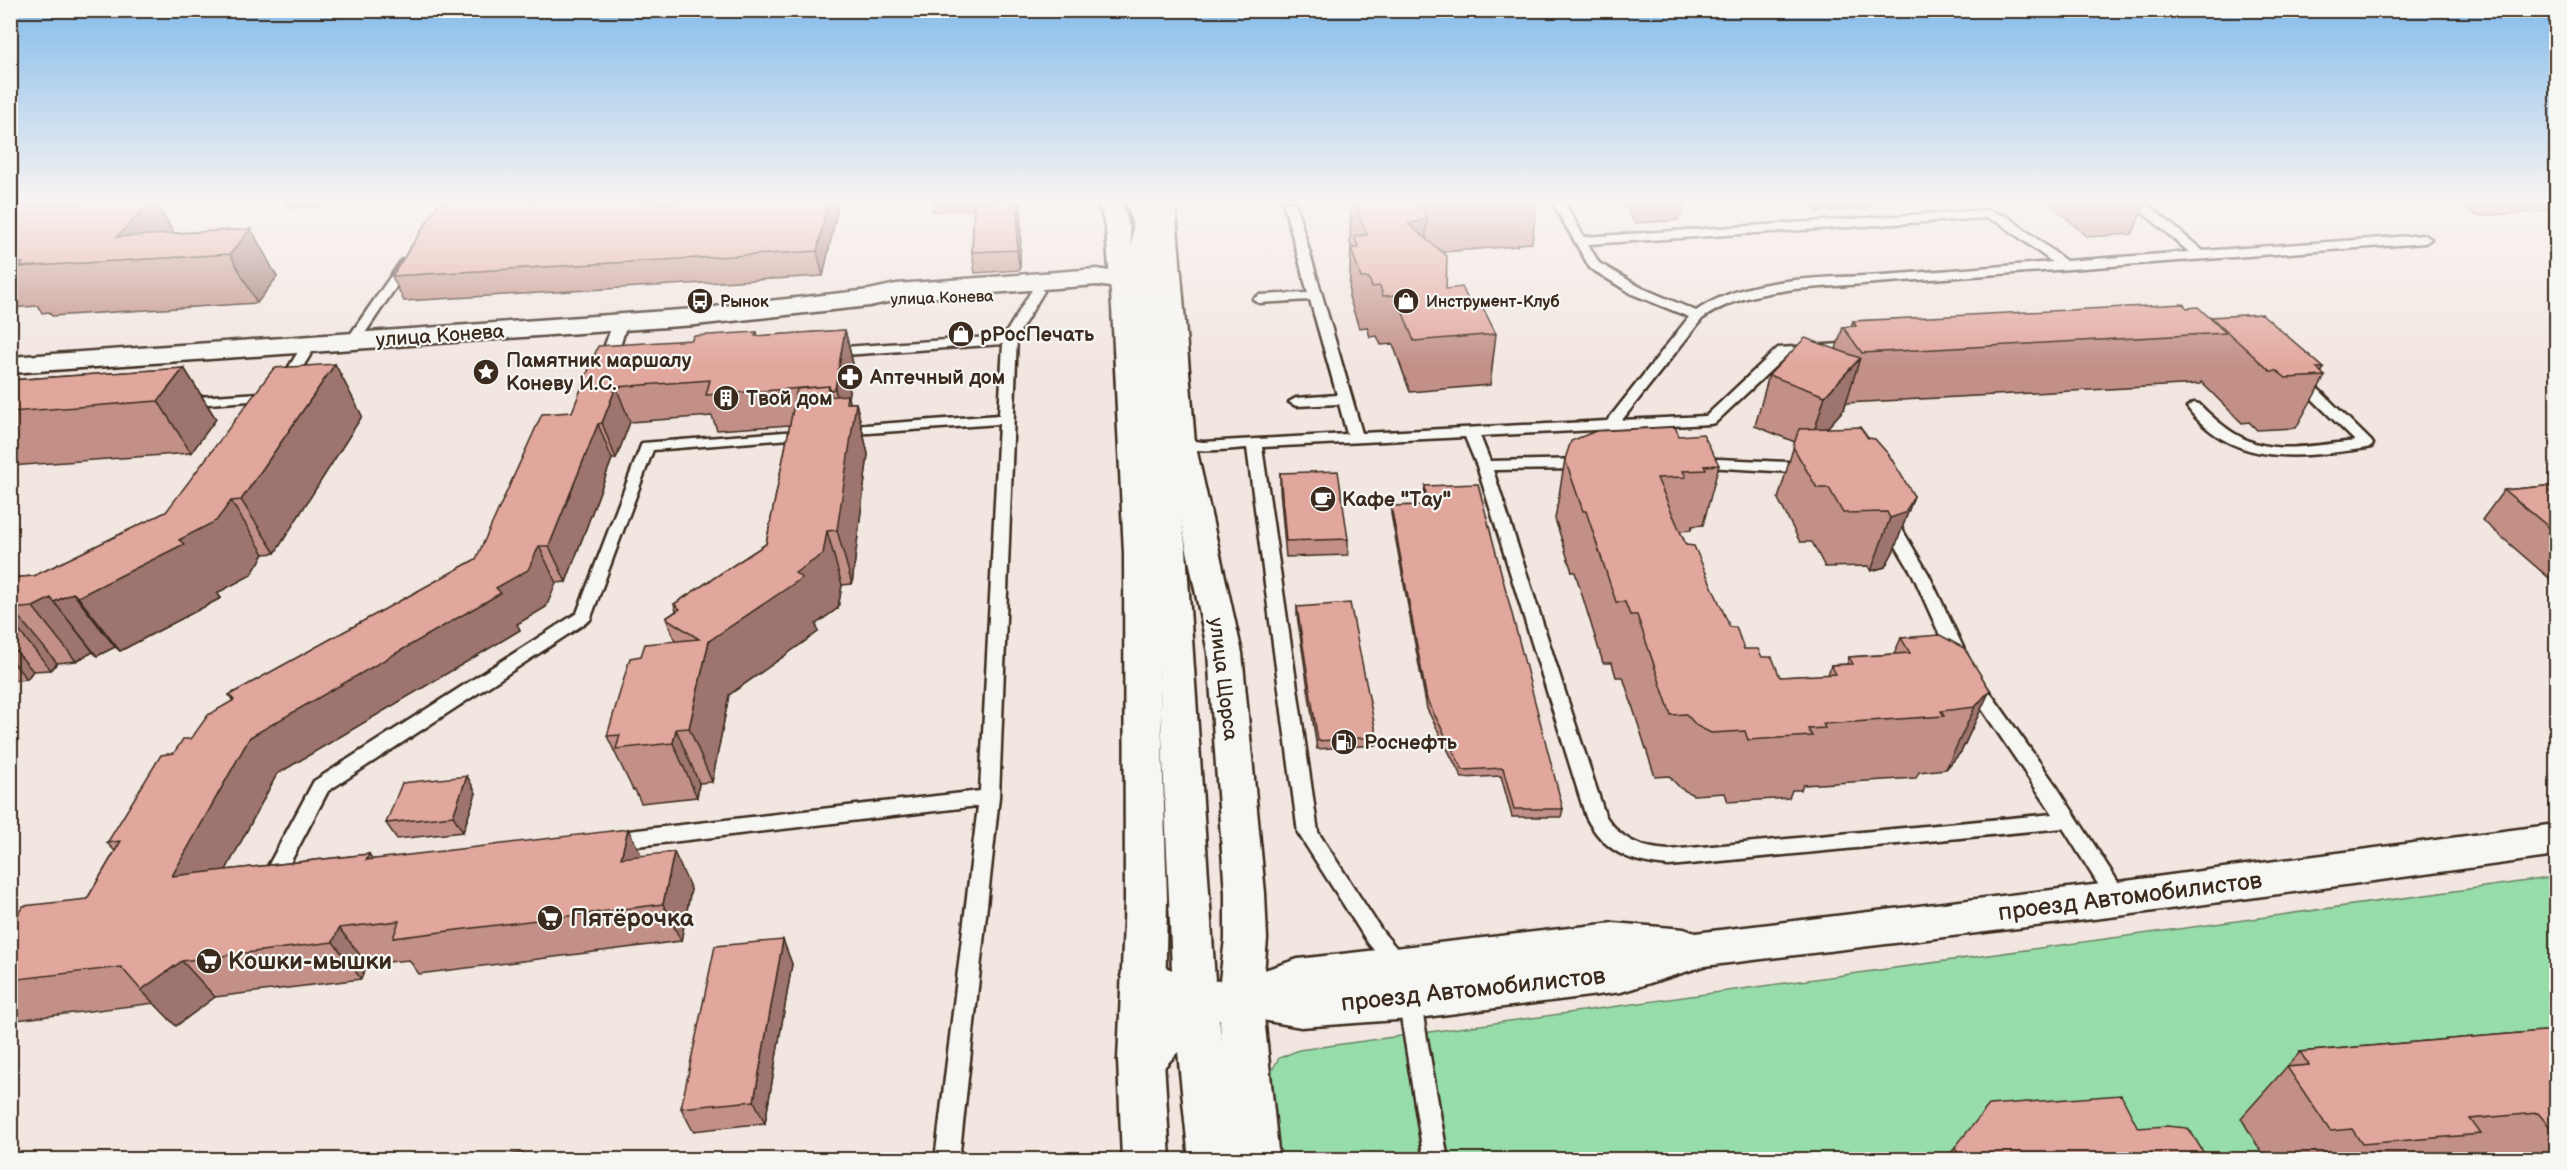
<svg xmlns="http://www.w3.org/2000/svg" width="2567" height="1170" font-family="'Balsamiq Sans',sans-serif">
	<rect width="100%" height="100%" fill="#f2e6e1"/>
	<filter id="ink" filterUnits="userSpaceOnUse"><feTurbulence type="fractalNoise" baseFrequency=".0167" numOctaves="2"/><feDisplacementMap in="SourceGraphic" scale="12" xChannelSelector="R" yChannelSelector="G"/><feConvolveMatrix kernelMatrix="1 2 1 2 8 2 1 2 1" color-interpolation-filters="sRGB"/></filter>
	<g filter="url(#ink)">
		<path fill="#97ddaa" stroke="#698464" stroke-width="1.5" d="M 2556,877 L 2556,1159 L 1271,1159 L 1266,1081 L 1279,1058 L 1299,1050 Z"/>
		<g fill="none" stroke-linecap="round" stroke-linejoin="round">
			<defs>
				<path id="service" d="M 1283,202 L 1295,202 L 1362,433 L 1607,421 L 1689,317 L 1632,294 L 1590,268 L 1552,202 L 1564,202 L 1584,237 L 1987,210 L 2008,217 L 2066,261 L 2189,252 L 2131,202 L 2145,202 L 2203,251 L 2425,235 L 2431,239 L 2425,243 L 1794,289 C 1760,294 1730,299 1702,319 L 1622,420 L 1706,416 L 1778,348 L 1857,343 L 1864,347 L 1857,351 L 1787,355 L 1715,423 L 1710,424 L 1480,436 L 1490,461 L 1585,459 L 1592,464 L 1585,469 L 1493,470 L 1605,815 C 1621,840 1640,848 1669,850 L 2053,814 L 1967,687 L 1964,682 L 1967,677 L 1973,676 L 1979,677 L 2057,787 L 2125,893 L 2128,899 L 2125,905 L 2118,908 L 2111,905 L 2063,828 L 1669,866 C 1631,863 1604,852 1586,817 L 1477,466 L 1465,437 L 1262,447 L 1318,832 L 1382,931 L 1410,964 L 1407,971 L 1399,973 L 1391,971 L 1368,943 L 1298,833 L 1247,448 C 1230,449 1184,455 1173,443 L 1180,439 L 1203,442 L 1347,434 L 1339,404 L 1296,406 L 1289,402 L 1296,398 L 1337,395 L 1310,300 L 1259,303 L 1253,299 L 1259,295 L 1308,293 ZM 1986,218 L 2000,223 L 2052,262 C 1995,267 1939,271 1883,275 C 1822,279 1748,275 1696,311 L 1642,288 L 1599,263 L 1588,244 Z
					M 406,259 L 412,263 L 359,342 L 352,346 L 347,345 L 345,342 L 402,260 Z
					M 1038,287 L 1044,291 L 1017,336 L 999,797 L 959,1160 L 935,1160 L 978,806 L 611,849 L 604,847 L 601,841 L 604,835 L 611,833 L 980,791 L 999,424 L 839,435 L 832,431 L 839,427 L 999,415 L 1003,344 L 830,356 L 823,352 L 830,348 L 1004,336 L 1033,288 Z
					M 620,319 L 627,323 L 619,350 L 610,367 L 600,367 L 598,364 L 613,323 Z
					M 310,340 L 317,344 L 291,386 L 284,390 L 279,389 L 277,386 L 303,344 Z
					M 2299,374 L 2304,375 L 2371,441 L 2373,444 L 2371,447 C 2358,450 2343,451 2330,453 C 2274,460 2223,455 2187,407 L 2194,403 L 2199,404 C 2254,460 2282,449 2355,441 L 2294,381 L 2292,378 L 2294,375 Z
					M 273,392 L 278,393 L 280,396 L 278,399 L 182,406 L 175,402 L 182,398 Z
					M 811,430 L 818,434 L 816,437 L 653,450 L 590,620 L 328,791 L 282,878 L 280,886 L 270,889 L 263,887 L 260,881 L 314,781 L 577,613 L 642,443 Z
					M 1695,458 L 1810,463 L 1818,468 L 1810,473 L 1690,466 L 1688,463 Z
					M 1887,513 L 1893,514 L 1929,575 L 1969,660 L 1966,664 L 1960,666 L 1954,664 L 1951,660 L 1913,575 L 1879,518 Z
					M 1409,988 L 1417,991 L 1420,998 L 1448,1160 L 1424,1160 L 1398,998 L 1401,991 Z"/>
				<path id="minor" d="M 1127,202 L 1150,202 L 1157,227 L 1156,273 L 1162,325 L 1167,433 L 1186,549 L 1215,981 L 1240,978 L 1298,959 L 1613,923 L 1684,929 L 1695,933 L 2118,882 L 2556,824 L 2556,856 L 2118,916 L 1704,966 L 1621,992 L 1410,1019 L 1301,1027 L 1240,1016 L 1219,1019 L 1237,1160 L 1189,1160 L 1178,1052 L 1157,1075 L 1141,1081 L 1125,1075 L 1118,1060 L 1125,1045 L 1162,1007 L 1128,989 L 1121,976 L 1128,963 L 1143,957 L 1172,970 L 1154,549 L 1137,433 L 1136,325 L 1130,273 L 1133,227 Z"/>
				<path id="tertiary" d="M 1097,269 C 1125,274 1165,274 1183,300 L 1179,305 L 1170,308 L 1161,305 L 1137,291 L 1097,285 L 897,300 L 869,306 L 695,325 L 10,373 L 10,357 L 695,309 L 869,290 L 897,284 Z"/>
				<path id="secondary" d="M 1099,202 L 1122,202 L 1130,230 L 1138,307 L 1156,553 L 1167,899 L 1164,1060 L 1170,1160 L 1122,1160 L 1118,1060 L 1125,899 L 1124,553 L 1112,307 L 1106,230 Z
					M 1151,202 L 1175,202 L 1195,443 L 1242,653 L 1265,893 L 1267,939 L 1262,997 L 1279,1160 L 1231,1160 L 1218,997 L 1225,939 L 1225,893 L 1208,653 L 1165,443 Z"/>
			</defs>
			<use href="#service" stroke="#3b2a1e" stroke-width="5"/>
			<use href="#minor" stroke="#3b2a1e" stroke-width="5"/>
			<use href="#tertiary" stroke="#3b2a1e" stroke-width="5"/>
			<use href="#secondary" stroke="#3b2a1e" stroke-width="5"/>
			<use href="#service" fill="#f6f6f2" fill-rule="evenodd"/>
			<use href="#minor" fill="#f6f6f2" fill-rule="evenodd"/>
			<use href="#tertiary" fill="#f6f6f2" fill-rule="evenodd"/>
			<use href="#secondary" fill="#f6f6f2" fill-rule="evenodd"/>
		</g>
		<path fill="#c29087" stroke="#3b2a1e" stroke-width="1.5" d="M 94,202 L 156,202 L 174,233 L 251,229 L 277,277 L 257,303 L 52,316 L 49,312 L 42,313 L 38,306 L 10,308 L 10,212 Z
			M 285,202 L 362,202 L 288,208 Z
			M 440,202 L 839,202 L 823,276 L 404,301 L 392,276 Z
			M 932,202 L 1021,202 L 1020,270 L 975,273 L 972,252 L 974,209 L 933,211 Z
			M 1351,202 L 1537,202 L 1532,243 L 1518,244 L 1517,246 L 1442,252 L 1446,289 L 1470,304 L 1496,334 L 1490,385 L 1410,392 L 1393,344 L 1381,345 L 1377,336 L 1370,337 L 1367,327 L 1359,328 L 1349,297 L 1351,248 L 1352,248 L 1350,243 Z
			M 1622,202 L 1685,202 L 1682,215 L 1679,215 L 1678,220 L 1635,223 Z
			M 1810,202 L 1869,202 L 1867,209 L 1817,211 Z
			M 2049,202 L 2146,202 L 2132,234 L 2087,237 Z
			M 2455,202 L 2556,202 L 2556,210 L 2478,216 Z
			M 2187,308 L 2210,318 L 2211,317 L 2324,368 L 2321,373 L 2325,376 L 2296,428 L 2257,430 L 2249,422 L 2242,423 L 2201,382 L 2200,384 L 1846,403 L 1844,409 L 1827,428 L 1868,438 L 1914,496 L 1894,550 L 1885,567 L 1871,571 L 1868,566 L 1825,567 L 1812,542 L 1800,542 L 1778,499 L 1795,442 L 1755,426 L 1769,375 L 1836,349 L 1843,327 L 1851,326 L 1853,321 Z
			M 845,330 L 853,364 L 848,398 L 849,403 L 856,403 L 868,454 L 852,584 L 842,585 L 838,608 L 816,624 L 818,632 L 729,695 L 712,782 L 699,783 L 697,797 L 641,803 L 635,790 L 633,790 L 607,736 L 641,656 L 675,641 L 666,618 L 676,611 L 674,604 L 766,544 L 790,425 L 717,430 L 712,416 L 630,422 L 616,459 L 612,459 L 566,582 L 556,583 L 546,607 L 517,624 L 520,630 L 277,774 L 226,870 L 369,854 L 372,859 L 642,856 L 691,889 L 681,941 L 419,974 L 409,960 L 367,964 L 361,979 L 215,997 L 176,1026 L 155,1003 L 16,1020 L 10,1016 L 10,927 L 87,899 L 115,851 L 107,843 L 174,753 L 191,739 L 233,701 L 229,695 L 476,559 L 572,412 L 692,340 L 757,332 L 758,336 Z
			M 335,364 L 362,416 L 275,553 L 264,554 L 251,575 L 217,593 L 221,598 L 120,651 L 115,647 L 97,656 L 93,652 L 76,661 L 57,663 L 51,670 L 33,671 L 27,679 L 10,681 L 10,578 L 34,576 L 166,512 Z
			M 184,368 L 216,419 L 191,453 L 10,466 L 10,380 Z
			M 1679,436 L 1719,465 L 1703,525 L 1692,526 L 1691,530 L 1680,531 L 1686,545 L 1730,627 L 1744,649 L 1762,657 L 1780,677 L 1828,675 L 1831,665 L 1847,664 L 1849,657 L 1894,654 L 1901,638 L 1990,690 L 1961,752 L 1946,769 L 1919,772 L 1916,778 L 1803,785 L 1801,790 L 1792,790 L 1789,798 L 1728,802 L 1725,793 L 1693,795 L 1680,788 L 1669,776 L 1655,777 L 1623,677 L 1616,677 L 1612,663 L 1603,663 L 1575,572 L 1572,572 L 1555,519 L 1565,459 Z
			M 1280,473 L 1348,539 L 1348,555 L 1286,557 L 1280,489 Z
			M 2556,485 L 2556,584 L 2482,520 L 2504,490 Z
			M 1425,486 L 1563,809 L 1561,817 L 1512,817 L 1501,776 L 1462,778 L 1427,709 L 1391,514 L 1391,506 L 1425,505 L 1424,494 Z
			M 1297,607 L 1377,737 L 1377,745 L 1317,749 L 1297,615 Z
			M 467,776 L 476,793 L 463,832 L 397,839 L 386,823 Z
			M 783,940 L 792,964 L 765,1123 L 693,1131 L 681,1108 Z
			M 2556,1030 L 2556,1160 L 2266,1160 L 2241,1118 L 2300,1052 Z
			M 2138,1128 L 2208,1160 L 1947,1160 L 1955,1147 Z"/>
		<path fill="#9e756e" stroke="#3b2a1e" stroke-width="1.5" d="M 151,202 L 156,202 L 181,247 L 117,237 Z
			M 828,202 L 839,202 L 823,276 L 817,251 Z
			M 1018,202 L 1021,202 L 1020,270 L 1017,250 Z
			M 1427,219 L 1424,267 L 1408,224 Z
			M 251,229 L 277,277 L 257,303 L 230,254 Z
			M 845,330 L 853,364 L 848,398 L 853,419 L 856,403 L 868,454 L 852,584 L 837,530 L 844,425 L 835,389 Z
			M 1860,358 L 1844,409 L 1809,448 L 1825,396 Z
			M 335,364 L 362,416 L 275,553 L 241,500 Z
			M 184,368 L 216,419 L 191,453 L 158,401 Z
			M 829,386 L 842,438 L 827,397 Z
			M 616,387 L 630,422 L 616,459 L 602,423 Z
			M 598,424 L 612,459 L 566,582 L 549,546 Z
			M 1914,496 L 1894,550 L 1885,567 L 1871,571 L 1890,518 Z
			M 231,501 L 264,554 L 251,575 L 217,593 L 221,598 L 120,651 L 78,597 L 179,540 Z
			M 827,531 L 842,585 L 838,608 L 816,624 L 818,632 L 729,695 L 712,782 L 689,728 L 709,641 L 795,573 Z
			M 539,546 L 556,583 L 546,607 L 517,624 L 520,630 L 277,774 L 203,913 L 172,876 L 250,737 L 496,588 Z
			M 73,593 L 115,647 L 97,656 L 54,602 Z
			M 51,598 L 93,652 L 76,661 L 33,607 Z
			M 12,609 L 57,663 L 51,670 L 10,620 L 10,611 Z
			M 10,644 L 33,671 L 27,679 L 10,659 Z
			M 1990,690 L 1961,752 L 1946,769 L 1975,707 Z
			M 676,729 L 699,783 L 697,797 L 673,743 Z
			M 467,776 L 476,793 L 463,832 L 453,816 Z
			M 628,829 L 647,866 L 621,858 Z
			M 674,852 L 691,889 L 681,941 L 663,904 Z
			M 369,854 L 395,891 L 366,860 Z
			M 339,928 L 367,964 L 361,979 L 333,942 Z
			M 783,940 L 792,964 L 765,1123 L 754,1101 Z
			M 182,961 L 215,997 L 176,1026 L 141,990 Z
			M 523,1153 L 528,1160 L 521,1160 Z"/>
		<path fill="#e1a79d" stroke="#3b2a1e" stroke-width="1.5" d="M 94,202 L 151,202 L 117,237 L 251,229 L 230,254 L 19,267 L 23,263 L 10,263 L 17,256 L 10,257 L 10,212 L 16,212 L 22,206 Z
			M 440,202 L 828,202 L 817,251 L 392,276 Z
			M 974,202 L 1018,202 L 1017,250 L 972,252 Z
			M 1354,202 L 1474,202 L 1422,206 L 1427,219 L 1408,224 L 1447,256 L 1446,289 L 1462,287 L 1470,304 L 1481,304 L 1496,334 L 1414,341 L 1396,295 L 1383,296 L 1380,286 L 1372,287 L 1369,278 L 1361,278 L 1351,248 L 1359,248 L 1354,236 L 1367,235 Z
			M 2183,304 L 2187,308 L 2198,307 L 2226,333 L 1862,353 L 1843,327 L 1856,326 L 1853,321 Z
			M 2262,314 L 2324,368 L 2317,368 L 2325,376 L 2286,378 L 2277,371 L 2270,371 L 2211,317 Z
			M 845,330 L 835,389 L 830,390 L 829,386 L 706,395 L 710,380 L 616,387 L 602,423 L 598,424 L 549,546 L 539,546 L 528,570 L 496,588 L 501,593 L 250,737 L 172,876 L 369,854 L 366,860 L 628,829 L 621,858 L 674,852 L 663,904 L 393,938 L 399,921 L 339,928 L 333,942 L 182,961 L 141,990 L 121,967 L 10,980 L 10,927 L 23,906 L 87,899 L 121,841 L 107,843 L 161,755 L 174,753 L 183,739 L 191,739 L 208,715 L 234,700 L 229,695 L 476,559 L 542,414 L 572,412 L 598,346 L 692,340 L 693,336 L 757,332 L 755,336 Z
			M 1805,338 L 1860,358 L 1825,396 L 1769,375 Z
			M 335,364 L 241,500 L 231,501 L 216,521 L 179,540 L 184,544 L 78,597 L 73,593 L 54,602 L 51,598 L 33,607 L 12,609 L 10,611 L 10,578 L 34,576 L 166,512 L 274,368 Z
			M 184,368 L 158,401 L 10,412 L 10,380 Z
			M 829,386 L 827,397 L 847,395 L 846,403 L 856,403 L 837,530 L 827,531 L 823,554 L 795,573 L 802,578 L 709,641 L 689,728 L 676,729 L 673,743 L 616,749 L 620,735 L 607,736 L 630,658 L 641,656 L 645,644 L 699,639 L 666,618 L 680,609 L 674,604 L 766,544 L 797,389 Z
			M 1675,427 L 1679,436 L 1703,434 L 1719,465 L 1704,466 L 1706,470 L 1683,471 L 1686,477 L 1657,478 L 1686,545 L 1694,546 L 1730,627 L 1736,627 L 1744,649 L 1758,649 L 1762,657 L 1772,657 L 1780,677 L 1836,674 L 1831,665 L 1853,664 L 1849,657 L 1910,653 L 1901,638 L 1940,635 L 1964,648 L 1990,690 L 1975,707 L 1941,711 L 1944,716 L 1823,724 L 1825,728 L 1808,729 L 1812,736 L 1748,740 L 1745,731 L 1711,733 L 1697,726 L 1686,714 L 1671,715 L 1637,615 L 1630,615 L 1625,602 L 1616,602 L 1586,511 L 1583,511 L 1565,459 L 1571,441 L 1596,431 Z
			M 1860,427 L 1868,438 L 1875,439 L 1889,455 L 1914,496 L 1905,513 L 1890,518 L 1887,512 L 1843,513 L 1829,488 L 1817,488 L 1793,447 L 1799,429 Z
			M 1338,471 L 1348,539 L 1286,541 L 1280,473 Z
			M 1478,484 L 1563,809 L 1514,809 L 1503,768 L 1463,770 L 1427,700 L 1391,506 L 1427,505 L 1425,486 Z
			M 2556,485 L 2556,533 L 2504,490 Z
			M 1350,603 L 1377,737 L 1318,741 L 1297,607 Z
			M 467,776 L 453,816 L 386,823 L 402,783 Z
			M 783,940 L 754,1101 L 681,1108 L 715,946 Z
			M 2556,1030 L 2556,1127 L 2550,1127 L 2538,1113 L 2470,1119 L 2481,1134 L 2362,1144 L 2352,1129 L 2330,1131 L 2287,1067 L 2309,1065 L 2300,1052 Z
			M 2121,1095 L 2138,1128 L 2167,1126 L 2187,1128 L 2191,1132 L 2208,1160 L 1961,1160 L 1955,1147 L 1989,1105 Z
			M 523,1153 L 521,1160 L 466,1160 Z
			M 578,1156 L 577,1160 L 550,1160 Z"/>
	</g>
	<linearGradient id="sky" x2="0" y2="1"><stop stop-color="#85bceb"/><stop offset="0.55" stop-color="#f9f4f2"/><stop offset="1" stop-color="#f9f4f2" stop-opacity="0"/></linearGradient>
	<rect width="2567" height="366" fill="url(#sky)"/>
	<defs>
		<symbol id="bus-disc" viewBox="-11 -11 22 22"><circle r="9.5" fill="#3b2a1e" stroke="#f6f6f2"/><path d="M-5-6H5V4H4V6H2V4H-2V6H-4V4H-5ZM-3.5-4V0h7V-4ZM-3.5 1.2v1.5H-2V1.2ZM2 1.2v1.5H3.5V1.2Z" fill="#fff"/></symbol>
		<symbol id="shop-disc" viewBox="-11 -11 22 22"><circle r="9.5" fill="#3b2a1e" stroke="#f6f6f2"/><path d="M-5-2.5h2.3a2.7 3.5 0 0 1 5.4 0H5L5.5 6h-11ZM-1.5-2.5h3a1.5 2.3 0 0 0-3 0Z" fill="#fff"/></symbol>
		<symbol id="sight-disc" viewBox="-11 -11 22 22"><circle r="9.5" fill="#3b2a1e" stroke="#f6f6f2"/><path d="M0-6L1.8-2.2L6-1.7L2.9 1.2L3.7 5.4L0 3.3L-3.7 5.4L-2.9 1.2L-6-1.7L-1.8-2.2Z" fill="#fff"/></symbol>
		<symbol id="pharmacy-disc" viewBox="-11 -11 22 22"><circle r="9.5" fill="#3b2a1e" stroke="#f6f6f2"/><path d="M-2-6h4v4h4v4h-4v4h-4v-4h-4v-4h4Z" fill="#fff"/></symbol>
		<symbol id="building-disc" viewBox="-11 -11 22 22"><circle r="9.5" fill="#3b2a1e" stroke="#f6f6f2"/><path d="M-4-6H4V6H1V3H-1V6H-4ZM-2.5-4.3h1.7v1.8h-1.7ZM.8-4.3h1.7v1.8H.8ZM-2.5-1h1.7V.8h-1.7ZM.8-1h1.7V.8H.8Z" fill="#fff"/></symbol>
		<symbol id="cafe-disc" viewBox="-11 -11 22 22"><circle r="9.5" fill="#3b2a1e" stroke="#f6f6f2"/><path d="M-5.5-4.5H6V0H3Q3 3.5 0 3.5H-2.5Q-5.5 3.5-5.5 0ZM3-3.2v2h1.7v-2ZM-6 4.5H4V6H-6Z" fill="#fff"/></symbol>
		<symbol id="fuel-disc" viewBox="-11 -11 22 22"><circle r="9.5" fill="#3b2a1e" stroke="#f6f6f2"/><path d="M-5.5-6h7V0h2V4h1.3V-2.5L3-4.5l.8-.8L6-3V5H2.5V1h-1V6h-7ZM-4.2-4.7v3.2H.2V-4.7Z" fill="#fff"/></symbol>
		<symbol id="supermarket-disc" viewBox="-11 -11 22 22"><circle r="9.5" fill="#3b2a1e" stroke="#f6f6f2"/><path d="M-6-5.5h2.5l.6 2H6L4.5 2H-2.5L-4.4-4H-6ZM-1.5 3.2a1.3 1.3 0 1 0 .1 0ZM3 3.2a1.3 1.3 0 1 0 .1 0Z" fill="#fff"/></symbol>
	</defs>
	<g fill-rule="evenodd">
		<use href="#bus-disc" x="685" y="286" width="30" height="30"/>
		<use href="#shop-disc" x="1391" y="286" width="30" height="30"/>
		<use href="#shop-disc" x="946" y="319" width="30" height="30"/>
		<use href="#sight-disc" x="471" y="357" width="30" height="30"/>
		<use href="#pharmacy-disc" x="835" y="362" width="30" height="30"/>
		<use href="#building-disc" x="711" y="383" width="30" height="30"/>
		<use href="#cafe-disc" x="1308" y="484" width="30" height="30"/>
		<use href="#fuel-disc" x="1329" y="727" width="30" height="30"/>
		<use href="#supermarket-disc" x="535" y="903" width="30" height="30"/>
		<use href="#supermarket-disc" x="194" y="946" width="30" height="30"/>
	</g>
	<g text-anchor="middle" stroke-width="4.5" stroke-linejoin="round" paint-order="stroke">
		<g font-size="16" fill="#3b2a1e" stroke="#f6f6f2">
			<text transform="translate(942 297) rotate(-2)" y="6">улица Конева</text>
		</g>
		<g font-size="16" font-weight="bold" fill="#3b2a1e" stroke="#f6f6f2" text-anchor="start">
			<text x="720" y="307">Рынок</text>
			<text x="1426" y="307">Инструмент-Клуб</text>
		</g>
		<g font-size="20" font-weight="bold" fill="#3b2a1e" stroke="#f6f6f2" text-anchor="start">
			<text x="980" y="341">рРосПечать</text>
			<text x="506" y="367">Памятник маршалу<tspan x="506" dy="23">Коневу И.С.</tspan></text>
			<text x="870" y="384">Аптечный дом</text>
			<text x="746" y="405">Твой дом</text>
			<text x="1342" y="506">Кафе "Тау"</text>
			<text x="1364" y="749">Роснефть</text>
		</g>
		<g font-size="20" fill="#3b2a1e" stroke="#f6f6f2">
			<text transform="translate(440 335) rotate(-4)" y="7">улица Конева</text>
			<text transform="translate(1224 679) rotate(83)" y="7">улица Щорса</text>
		</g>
		<g font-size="24" fill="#3b2a1e" stroke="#f6f6f2">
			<text transform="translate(2130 896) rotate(-7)" y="8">проезд Автомобилистов</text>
			<text transform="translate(1473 989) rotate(-6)" y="8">проезд Автомобилистов</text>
		</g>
		<g font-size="24" font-weight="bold" fill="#3b2a1e" stroke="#f6f6f2" text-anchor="start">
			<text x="570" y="926">Пятёрочка</text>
			<text x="228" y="969">Кошки-мышки</text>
		</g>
	</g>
	<rect width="2567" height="1170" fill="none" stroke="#f6f6f2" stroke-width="36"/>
	<rect x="18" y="18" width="2531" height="1134" fill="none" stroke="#3b2a1e" stroke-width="2" filter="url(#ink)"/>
</svg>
